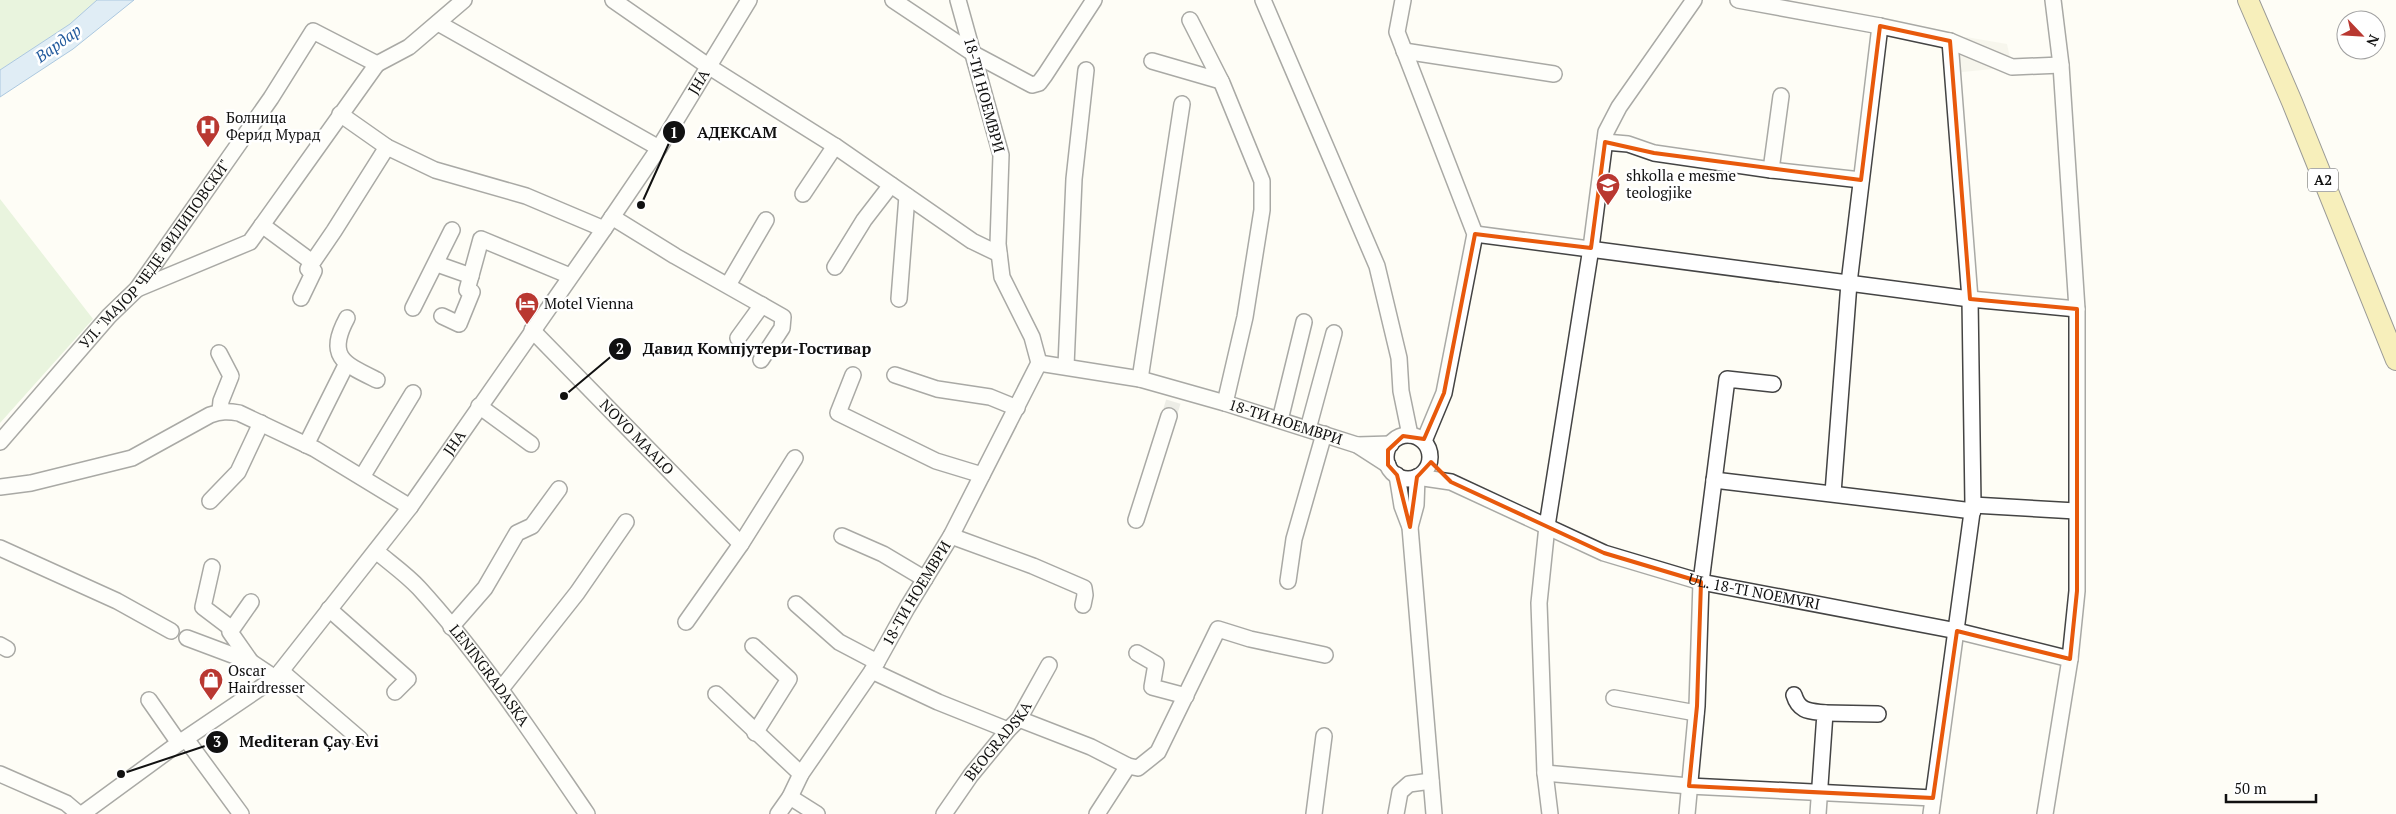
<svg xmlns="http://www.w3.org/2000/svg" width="2396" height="814" font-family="'PT Serif',serif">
	<rect width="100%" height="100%" fill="#fefdf5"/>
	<path fill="#d0e8c0" d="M 0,0 L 97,0 L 70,24 L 0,70 Z
		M 0,199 L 93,319 L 0,423 Z"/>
	<path fill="#f0eee3" d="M 1966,37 L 2007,44 L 2012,67 L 1953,73 L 1950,42 Z"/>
	<path fill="#bdd9f3" stroke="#4987c5" d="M 97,0 L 134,0 L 73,49 L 0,97 L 0,70 L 70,24 Z"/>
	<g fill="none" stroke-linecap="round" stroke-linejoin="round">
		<path stroke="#dadad3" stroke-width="15" stroke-dasharray="15 8" stroke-linecap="butt" d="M 1169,416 L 1175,396"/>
		<defs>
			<g id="minor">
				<path d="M 613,0 L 708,66 L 835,146 L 972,241 L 999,254"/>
				<path d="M 893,0 L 974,54 L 1032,85 L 1039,83 L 1045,75 L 1094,0"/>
				<path d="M 1263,0 L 1377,266 L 1399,358 L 1401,391 L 1410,435"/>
				<path d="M 1403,0 L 1397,32 L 1475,234 L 1444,393 L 1424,441"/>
				<path d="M 1738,0 L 1880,26 L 1950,41 L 2012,67 L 2061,65"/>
				<path d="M 1190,20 L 1222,83 L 1262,181 L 1262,210 L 1245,317 L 1225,403"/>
				<path d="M 438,23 L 659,148"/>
				<path d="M 1404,51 L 1554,74"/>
				<path d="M 1152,61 L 1221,81"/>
				<path d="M 340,114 L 387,147 L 435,170 L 526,196 L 604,229"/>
				<path d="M 1605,142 L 1628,144 L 1654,153 L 1771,170 L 1861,180"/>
				<path d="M 1771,170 L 1781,96"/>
				<path d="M 803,194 L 835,146"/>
				<path d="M 612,217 L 675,256 L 783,317 L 782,328 L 761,360"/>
				<path d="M 262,225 L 312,262"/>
				<path d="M 1475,234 L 1970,299 L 2077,309"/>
				<path d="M 437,264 L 471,276"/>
				<path d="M 835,267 L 864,220 L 891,185"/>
				<path d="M 728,285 L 766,220"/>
				<path d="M 137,289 L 250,242 L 377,64"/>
				<path d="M 301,298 L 314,271 L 308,269 L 334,231 L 387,147"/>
				<path d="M 899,299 L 907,196"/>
				<path d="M 413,308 L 452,230"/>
				<path d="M 442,316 L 459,324 L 472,292 L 467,290 L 481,239 L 570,276"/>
				<path d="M 347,318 C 326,357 344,364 377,380"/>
				<path id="s1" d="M 532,330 L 741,544"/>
				<path d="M 738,338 L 762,305"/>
				<path d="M 219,353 L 231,376 L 221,401 L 220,411"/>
				<path id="s2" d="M 1039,363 L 1140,379 L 1225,403 L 1357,445 L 1388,465"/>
				<path d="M 1066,366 L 1074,179 L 1086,70"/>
				<path d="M 853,375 L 838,413 L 936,461 L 982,475"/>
				<path d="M 895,375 L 937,389 L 990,397 L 1017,408"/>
				<path d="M 1140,379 L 1182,104"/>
				<path d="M 479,406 L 531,444"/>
				<path d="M 1280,420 L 1304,322"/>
				<path d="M 1308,429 L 1334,333"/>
				<circle cx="1408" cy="457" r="22"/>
				<path id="s3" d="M 0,442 L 109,316 L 137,289 L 271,98 L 313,31 L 377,64 L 409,47 L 464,0"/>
				<path d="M 306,445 L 346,365"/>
				<path d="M 1357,445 L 1391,444"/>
				<path d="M 1397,475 L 1402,506 L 1410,527 L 1434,814"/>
				<path d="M 362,477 L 413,393"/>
				<path d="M 1714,480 L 1973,511"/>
				<path d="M 0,487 L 31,483 L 132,458 L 210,415 C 221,411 228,411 239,413 L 315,449 L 410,507"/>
				<path d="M 1833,493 L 1849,283 L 1880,26"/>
				<path d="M 210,501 L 238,472 L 261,423"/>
				<path d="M 1973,505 L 2076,511"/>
				<path d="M 1136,520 L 1169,416"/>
				<path id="s4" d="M 1410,527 L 1416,505 L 1417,477 L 1451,482 L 1604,553 L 1701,582 L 1957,631 L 2070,659"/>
				<path d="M 842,536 L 883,554 L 925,579"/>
				<path d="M 951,536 L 1033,566 L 1084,588 L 1085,595 L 1083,605"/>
				<path d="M 0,548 L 117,601 L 171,631"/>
				<path id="s5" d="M 376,551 C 390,563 406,574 419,588 C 482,657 534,737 587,814"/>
				<path d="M 212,567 L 203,607 L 232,629"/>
				<path d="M 1288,581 L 1294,539 L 1324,434"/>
				<path d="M 251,602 L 230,632 L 251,662"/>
				<path d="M 796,604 L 839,642 L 877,662"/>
				<path d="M 329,609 L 408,679 L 395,692"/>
				<path d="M 686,622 L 741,544 L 795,458"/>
				<path d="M 451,627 L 485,588 L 517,533 L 532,526 L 559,489"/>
				<path d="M 187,638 L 251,662 L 275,678"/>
				<path d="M 0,645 L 7,649"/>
				<path d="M 753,646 L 789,679 L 755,733"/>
				<path d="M 1137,653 L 1156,664 L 1152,687 L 1186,696"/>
				<path d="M 281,671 L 360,739"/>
				<path d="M 872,671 L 938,702 L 1008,730"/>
				<path d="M 501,689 L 577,593 L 626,522"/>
				<path d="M 716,694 L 801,774"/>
				<path d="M 1794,695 C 1799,712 1810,711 1825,713 L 1818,814"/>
				<path d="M 1614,698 L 1696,713"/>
				<path d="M 149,700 L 179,743"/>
				<path d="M 1825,713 L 1878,714"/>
				<path d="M 1019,719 L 1091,747 L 1128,766 L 1138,768 L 1158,752 L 1218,629 L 1250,639 L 1325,655"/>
				<path d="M 186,739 L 241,814"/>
				<path d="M 1545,773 L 1689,786 L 1933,798"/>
				<path d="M 0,774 L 66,803 L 79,814"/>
				<path d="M 790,797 L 817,814"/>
				<path id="s6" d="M 82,814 L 179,743 L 275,678 L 281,671 L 410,507 L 604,229 L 659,148 L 749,0"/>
				<path id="s7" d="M 778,814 L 790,797 L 801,774 L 872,671 L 907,608 L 951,536 L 1039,363 L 1032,337 L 1002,277 L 998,244 L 1001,155 L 958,0"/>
				<path id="s8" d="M 944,814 L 971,775 L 1008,730 L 1019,719 L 1049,665"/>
				<path d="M 1097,814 L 1128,766"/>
				<path d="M 1314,814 L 1324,736"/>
				<path d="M 1396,814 L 1400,792 L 1409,784 L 1431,781"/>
				<path d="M 1550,814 L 1545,773 L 1539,603 L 1547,526 L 1591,248 L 1606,132 L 1619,107 L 1694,0"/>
				<path d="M 1687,814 L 1697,706 L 1701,582 L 1727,379 L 1773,384"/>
				<path d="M 1931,814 L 1973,505 L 1970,299 L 1950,41"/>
				<path d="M 2045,814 L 2070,659 L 2077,591 L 2077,309 L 2061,65 L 2053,0"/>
			</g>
			<path id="major" d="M 2248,0 L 2292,102 L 2396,360"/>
		</defs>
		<use href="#minor" stroke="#444" stroke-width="18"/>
		<use href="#major" stroke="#222" stroke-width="22"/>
		<use href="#minor" stroke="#fff" stroke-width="15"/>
		<use href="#major" stroke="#efde74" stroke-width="20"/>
	</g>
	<path d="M0 0H2396V814H0ZM 1880,26 L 1950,41 L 1970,299 L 2077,309 L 2077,591 L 2070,659 L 1957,631 L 1933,798 L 1689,786 L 1697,706 L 1701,582 L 1604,553 L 1451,482 L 1431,462 L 1417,477 L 1410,527 L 1397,475 L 1388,465 L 1388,450 L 1403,436 L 1424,439 L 1444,393 L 1475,234 L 1591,248 L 1605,142 L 1654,153 L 1861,180 Z" fill="#fefdf5" fill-opacity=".55" fill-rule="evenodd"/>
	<path fill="none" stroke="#e8590c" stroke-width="4" stroke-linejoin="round" d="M 1880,26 L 1950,41 L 1970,299 L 2077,309 L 2077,591 L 2070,659 L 1957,631 L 1933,798 L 1689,786 L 1697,706 L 1701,582 L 1604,553 L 1451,482 L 1431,462 L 1417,477 L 1410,527 L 1397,475 L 1388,465 L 1388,450 L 1403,436 L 1424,439 L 1444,393 L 1475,234 L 1591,248 L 1605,142 L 1654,153 L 1861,180 Z"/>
	<defs>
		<symbol id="hospital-pin" viewBox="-11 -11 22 30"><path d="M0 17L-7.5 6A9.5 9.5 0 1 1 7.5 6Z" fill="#b93831" stroke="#fff"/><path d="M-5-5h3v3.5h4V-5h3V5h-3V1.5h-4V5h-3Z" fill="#fff"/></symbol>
		<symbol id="school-pin" viewBox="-11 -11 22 30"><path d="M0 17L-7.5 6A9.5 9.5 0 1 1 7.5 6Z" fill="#b93831" stroke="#fff"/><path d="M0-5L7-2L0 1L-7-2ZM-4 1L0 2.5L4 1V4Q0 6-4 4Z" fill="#fff"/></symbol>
		<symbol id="hotel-pin" viewBox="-11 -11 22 30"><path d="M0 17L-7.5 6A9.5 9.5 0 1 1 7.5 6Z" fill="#b93831" stroke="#fff"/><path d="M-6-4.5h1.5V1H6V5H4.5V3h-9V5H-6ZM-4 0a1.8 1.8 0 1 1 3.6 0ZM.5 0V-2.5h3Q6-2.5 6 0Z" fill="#fff"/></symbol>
		<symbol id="shop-pin" viewBox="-11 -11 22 30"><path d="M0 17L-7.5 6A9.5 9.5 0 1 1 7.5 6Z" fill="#b93831" stroke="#fff"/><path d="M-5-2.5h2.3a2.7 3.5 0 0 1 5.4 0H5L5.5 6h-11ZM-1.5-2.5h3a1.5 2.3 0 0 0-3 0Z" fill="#fff"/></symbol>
	</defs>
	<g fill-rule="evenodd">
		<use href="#hospital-pin" x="194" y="113" width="28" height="38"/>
		<use href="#school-pin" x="1594" y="171" width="28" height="38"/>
		<use href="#hotel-pin" x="513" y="290" width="28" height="38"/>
		<use href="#shop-pin" x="197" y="666" width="28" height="38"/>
	</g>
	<g text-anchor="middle" stroke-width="5" stroke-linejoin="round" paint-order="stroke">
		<rect fill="#fff" stroke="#585858" stroke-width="1" x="2308" y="168.5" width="30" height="23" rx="4"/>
		<g font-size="14" font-weight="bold" fill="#111">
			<text x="2323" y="185">A2</text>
		</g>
		<g font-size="15" fill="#111" stroke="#fff">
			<text dy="5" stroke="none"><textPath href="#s6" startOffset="968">ЈНА</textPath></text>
			<text transform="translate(984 95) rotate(75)" y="5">18-ТИ НОЕМВРИ</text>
			<text dy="5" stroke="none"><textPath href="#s3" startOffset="244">УЛ. "МАЈОР ЧЕДЕ ФИЛИПОВСКИ"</textPath></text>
			<text dy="5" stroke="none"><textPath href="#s2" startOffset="254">18-ТИ НОЕМВРИ</textPath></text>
			<text dy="5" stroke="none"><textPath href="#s1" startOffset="150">NOVO MAALO</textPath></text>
			<text dy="5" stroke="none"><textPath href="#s6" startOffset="532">ЈНА</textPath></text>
			<text dy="5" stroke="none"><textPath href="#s4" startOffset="409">UL. 18-TI NOEMVRI</textPath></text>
			<text dy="5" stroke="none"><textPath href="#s7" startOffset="261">18-ТИ НОЕМВРИ</textPath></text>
			<text dy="5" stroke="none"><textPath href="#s5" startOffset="169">LENINGRADASKA</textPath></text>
			<text dy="5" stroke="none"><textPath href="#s8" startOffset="91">BEOGRADSKA</textPath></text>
		</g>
		<g font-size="15" fill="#111" stroke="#fff" text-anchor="start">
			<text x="226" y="123">Болница<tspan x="226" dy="17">Ферид Мурад</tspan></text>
			<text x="1626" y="181">shkolla e mesme<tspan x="1626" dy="17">teologjike</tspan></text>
			<text x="544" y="309">Motel Vienna</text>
			<text x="228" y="676">Oscar<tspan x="228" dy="17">Hairdresser</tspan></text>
		</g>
		<g font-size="16" font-style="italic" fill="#21599c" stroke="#fff">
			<text transform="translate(58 43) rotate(-36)" y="6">Вардар</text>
		</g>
	</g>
	<path fill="none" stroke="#111" stroke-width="2" d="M641 205L674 132M564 396L620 349M121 774L217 742"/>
	<g fill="#111" stroke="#fff" stroke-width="2">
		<circle cx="641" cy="205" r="5"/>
		<circle cx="564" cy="396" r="5"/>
		<circle cx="121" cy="774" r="5"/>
		<circle cx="674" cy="132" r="12"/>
		<circle cx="620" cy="349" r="12"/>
		<circle cx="217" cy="742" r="12"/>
	</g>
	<g font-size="15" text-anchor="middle" font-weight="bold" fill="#fff">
		<text x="674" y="138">1</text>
		<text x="620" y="354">2</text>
		<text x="217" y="747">3</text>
	</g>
	<g font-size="16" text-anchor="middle" font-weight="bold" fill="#111" stroke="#fff" stroke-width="5" stroke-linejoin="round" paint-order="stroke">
		<text x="737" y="138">АДЕКСАМ</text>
		<text x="757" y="354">Давид Компјутери-Гостивар</text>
		<text x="309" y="747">Mediteran Çay Evi</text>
	</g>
	<g transform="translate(2361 35) rotate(115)"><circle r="24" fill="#ffffff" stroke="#a0a0a0"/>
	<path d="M0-4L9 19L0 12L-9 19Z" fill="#b93831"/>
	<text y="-8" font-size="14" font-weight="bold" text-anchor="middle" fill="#111111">N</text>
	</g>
	<path d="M2226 794v8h90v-8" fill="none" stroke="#111111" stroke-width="2.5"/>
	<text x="2234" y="794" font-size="15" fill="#111111" stroke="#ffffff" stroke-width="4" paint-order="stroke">50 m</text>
</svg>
